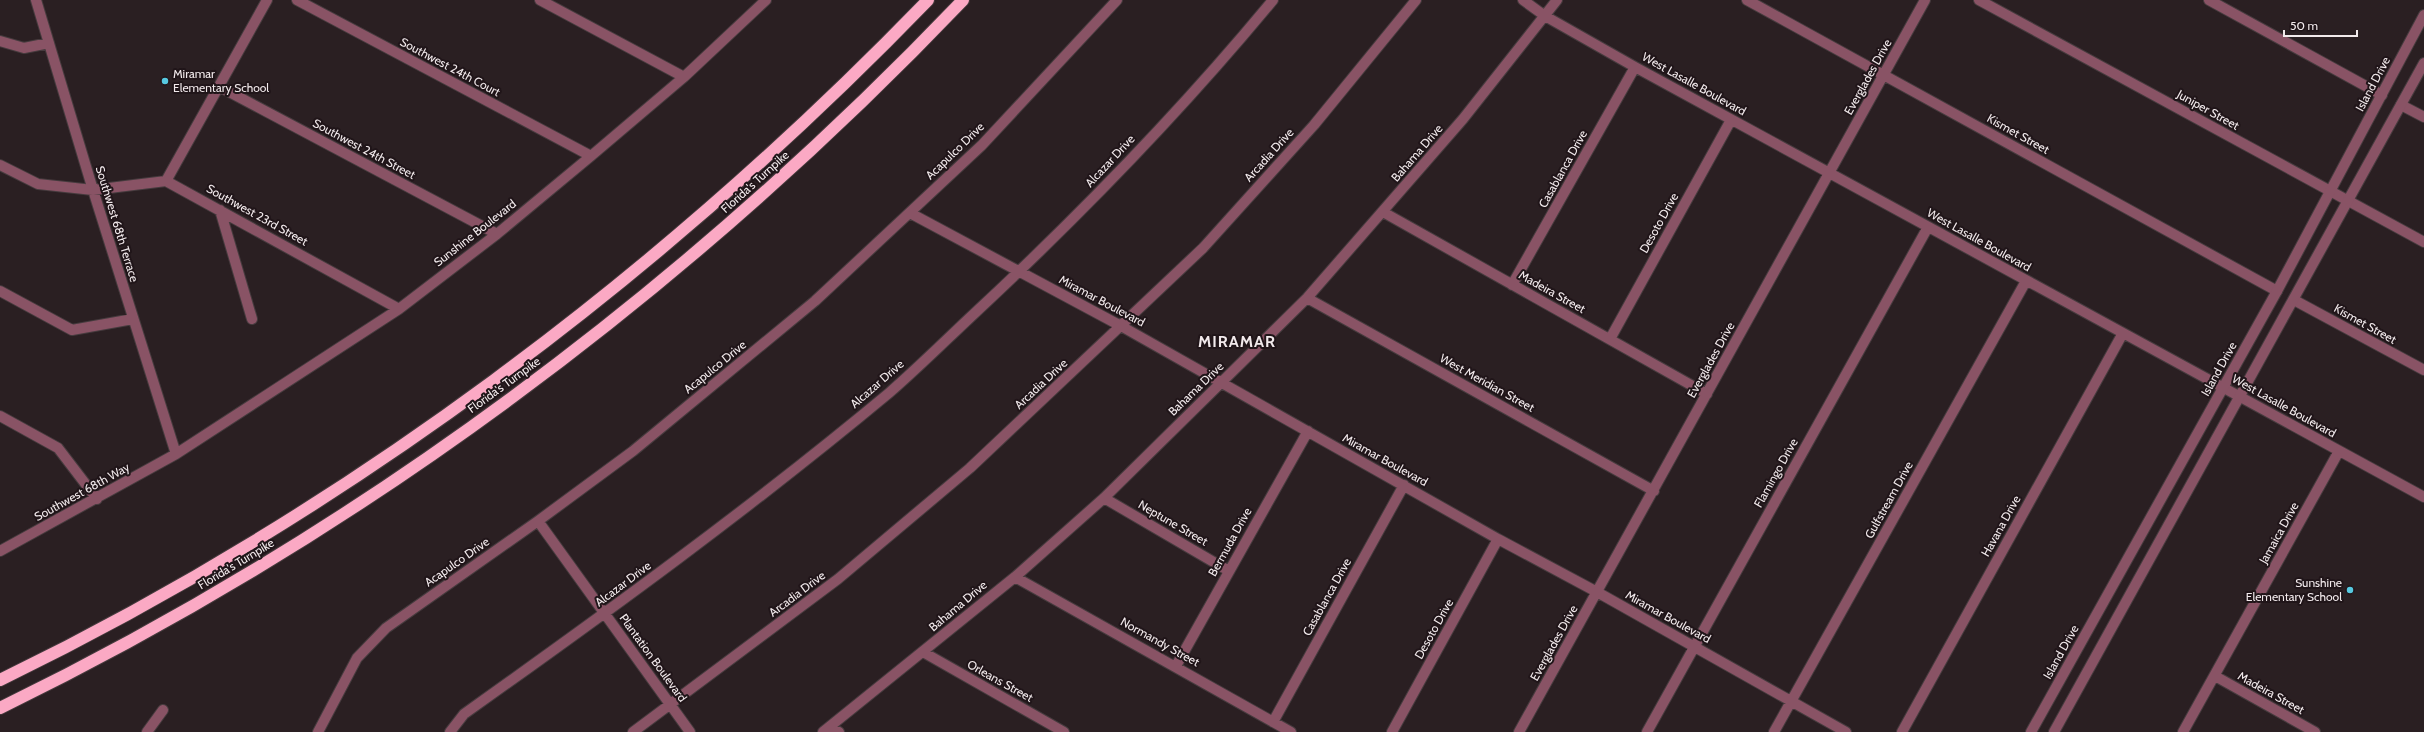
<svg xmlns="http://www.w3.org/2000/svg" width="2424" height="732" font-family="Cabin,sans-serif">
	<rect width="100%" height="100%" fill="#2a1f22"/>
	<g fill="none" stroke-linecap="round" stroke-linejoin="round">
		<defs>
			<path id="minor" d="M 36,0 L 93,190 L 176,454
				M 297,0 L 591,156
				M 540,0 L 684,77
				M 1523,0 L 1545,16 L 1635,67 L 2424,497
				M 1747,0 L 2277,291
				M 1979,0 L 2424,242
				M 2209,0 L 2382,95
				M 0,41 L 24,48 L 49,43
				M 220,87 L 497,234
				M 2401,105 L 2424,117
				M 0,165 L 38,184 L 93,190 L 166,181 L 399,309
				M 166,181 L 267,0
				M 220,210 L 252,319
				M 1383,212 L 1707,394
				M 910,213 L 1121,326 L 1498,539 L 1597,592 L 1846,732
				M 1512,285 L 1635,67
				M 0,291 L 72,330 L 133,319
				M 1307,298 L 1654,491
				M 2294,300 L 2424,370
				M 1610,339 L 1731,120
				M 0,416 L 58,448 L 97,499
				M 1104,498 L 1229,571
				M 538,521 L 690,732
				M 0,551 L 176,454 L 399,309 L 497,234 L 591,156 L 684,77 L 766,0
				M 1015,577 L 1291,732
				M 923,652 L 1064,732
				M 1176,666 L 1308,431
				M 2215,676 L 2315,732
				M 1273,722 L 1404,485
				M 830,727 L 839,732
				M 147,732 L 163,710
				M 318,732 L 357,658 L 386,628 L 538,521 L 633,451 L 815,301 L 982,145 L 1117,0
				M 450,732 L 464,714 C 609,611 752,507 889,393 C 919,367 948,338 977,311 C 1081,214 1182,110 1273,0
				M 633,732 L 838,579 L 970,468 L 1203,248 L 1314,125 L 1416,0
				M 823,732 L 1015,577 L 1104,498 L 1307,298 L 1463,119 L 1557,0
				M 1392,732 L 1498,539
				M 1519,732 L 1925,0
				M 1647,732 L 1928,227
				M 1774,732 L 2026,281
				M 1902,732 L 2123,333
				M 2183,732 L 2339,451"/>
			<path id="tertiary" d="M 2031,732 L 2277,291 L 2424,15
				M 2054,732 L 2424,63"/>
			<path id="motorway" d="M 0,680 C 346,512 661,276 928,0
				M 0,708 C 360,533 687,289 963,0"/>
		</defs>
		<use href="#minor" stroke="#463b3e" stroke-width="12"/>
		<use href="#tertiary" stroke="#463b3e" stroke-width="12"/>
		<use href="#motorway" stroke="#463b3e" stroke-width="14"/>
		<use href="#minor" stroke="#895365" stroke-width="10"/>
		<use href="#tertiary" stroke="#895365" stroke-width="10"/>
		<use href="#motorway" stroke="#fba9c4" stroke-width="12"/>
	</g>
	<g fill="#57c9e1" stroke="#201519" stroke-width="1.5">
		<circle cx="165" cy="81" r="4"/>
		<circle cx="2350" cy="590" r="4"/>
	</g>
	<g text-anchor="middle" stroke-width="4" stroke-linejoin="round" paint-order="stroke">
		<g font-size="12" fill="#f2eaec" stroke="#201519">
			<text transform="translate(450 67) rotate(28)" y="4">Southwest 24th Court</text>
			<text transform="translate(1868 77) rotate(-61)" y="4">Everglades Drive</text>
			<text transform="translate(1694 84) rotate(29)" y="4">West Lasalle Boulevard</text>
			<text transform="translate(2373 84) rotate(-62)" y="4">Island Drive</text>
			<text transform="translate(2208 110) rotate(29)" y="4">Juniper Street</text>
			<text transform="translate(2018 134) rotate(29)" y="4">Kismet Street</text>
			<text transform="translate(364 149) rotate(28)" y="4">Southwest 24th Street</text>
			<text transform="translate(955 151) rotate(-44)" y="4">Acapulco Drive</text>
			<text transform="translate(1417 153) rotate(-49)" y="4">Bahama Drive</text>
			<text transform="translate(1269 155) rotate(-48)" y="4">Arcadia Drive</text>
			<text transform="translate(1110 161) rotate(-47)" y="4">Alcazar Drive</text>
			<text transform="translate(1563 169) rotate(-61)" y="4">Casablanca Drive</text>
			<text transform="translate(755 182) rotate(-42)" y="4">Florida's Turnpike</text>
			<text transform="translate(257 215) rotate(29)" y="4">Southwest 23rd Street</text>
			<text transform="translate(1659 223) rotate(-61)" y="4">Desoto Drive</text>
			<text transform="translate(117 224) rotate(73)" y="4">Southwest 68th Terrace</text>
			<text transform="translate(475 233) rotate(-38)" y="4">Sunshine Boulevard</text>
			<text transform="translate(1979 240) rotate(29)" y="4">West Lasalle Boulevard</text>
			<text transform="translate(1552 292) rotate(29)" y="4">Madeira Street</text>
			<text transform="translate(1102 301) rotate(28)" y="4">Miramar Boulevard</text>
			<text transform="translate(2365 324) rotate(29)" y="4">Kismet Street</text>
			<text transform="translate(1711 360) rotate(-61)" y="4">Everglades Drive</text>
			<text transform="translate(715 367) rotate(-39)" y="4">Acapulco Drive</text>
			<text transform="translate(2219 369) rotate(-61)" y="4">Island Drive</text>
			<text transform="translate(1487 383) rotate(29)" y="4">West Meridian Street</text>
			<text transform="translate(877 384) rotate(-41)" y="4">Alcazar Drive</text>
			<text transform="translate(1041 384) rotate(-43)" y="4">Arcadia Drive</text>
			<text transform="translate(504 385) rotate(-36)" y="4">Florida's Turnpike</text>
			<text transform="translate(1196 389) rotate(-44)" y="4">Bahama Drive</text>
			<text transform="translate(2284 406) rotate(29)" y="4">West Lasalle Boulevard</text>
			<text transform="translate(1385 460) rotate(29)" y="4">Miramar Boulevard</text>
			<text transform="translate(1776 473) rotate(-61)" y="4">Flamingo Drive</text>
			<text transform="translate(82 492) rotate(-29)" y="4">Southwest 68th Way</text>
			<text transform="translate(1889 500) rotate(-61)" y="4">Gulfstream Drive</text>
			<text transform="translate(1173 523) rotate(30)" y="4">Neptune Street</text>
			<text transform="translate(2001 526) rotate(-61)" y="4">Havana Drive</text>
			<text transform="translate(2279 533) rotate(-61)" y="4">Jamaica Drive</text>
			<text transform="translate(1230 542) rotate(-61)" y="4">Bermuda Drive</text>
			<text transform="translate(457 562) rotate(-35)" y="4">Acapulco Drive</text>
			<text transform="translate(236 564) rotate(-31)" y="4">Florida's Turnpike</text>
			<text transform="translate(623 584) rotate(-37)" y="4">Alcazar Drive</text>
			<text transform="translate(797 594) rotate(-37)" y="4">Arcadia Drive</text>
			<text transform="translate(1327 597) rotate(-61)" y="4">Casablanca Drive</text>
			<text transform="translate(958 606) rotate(-40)" y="4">Bahama Drive</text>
			<text transform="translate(1668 617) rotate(29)" y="4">Miramar Boulevard</text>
			<text transform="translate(1434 629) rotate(-61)" y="4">Desoto Drive</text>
			<text transform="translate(1160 642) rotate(29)" y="4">Normandy Street</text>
			<text transform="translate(1554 643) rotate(-61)" y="4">Everglades Drive</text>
			<text transform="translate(2061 652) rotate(-61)" y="4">Island Drive</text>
			<text transform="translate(653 658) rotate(54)" y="4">Plantation Boulevard</text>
			<text transform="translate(1000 681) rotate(29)" y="4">Orleans Street</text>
			<text transform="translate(2271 693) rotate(29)" y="4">Madeira Street</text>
		</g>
		<g font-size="12" fill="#f2eaec" stroke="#201519" text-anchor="start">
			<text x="173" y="78">Miramar<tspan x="173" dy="14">Elementary School</tspan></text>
			<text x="2342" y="587" text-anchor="end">Sunshine<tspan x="2342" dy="14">Elementary School</tspan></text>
		</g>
		<g font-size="16" font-weight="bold" letter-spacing="1" fill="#f2eaec" stroke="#201519">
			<text x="1237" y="347">MIRAMAR</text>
		</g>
	</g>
	<path d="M2284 30v6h73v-6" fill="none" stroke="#f2eaec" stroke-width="2"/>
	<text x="2290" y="30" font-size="12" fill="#f2eaec" stroke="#201519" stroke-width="3" paint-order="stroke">50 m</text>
</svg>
